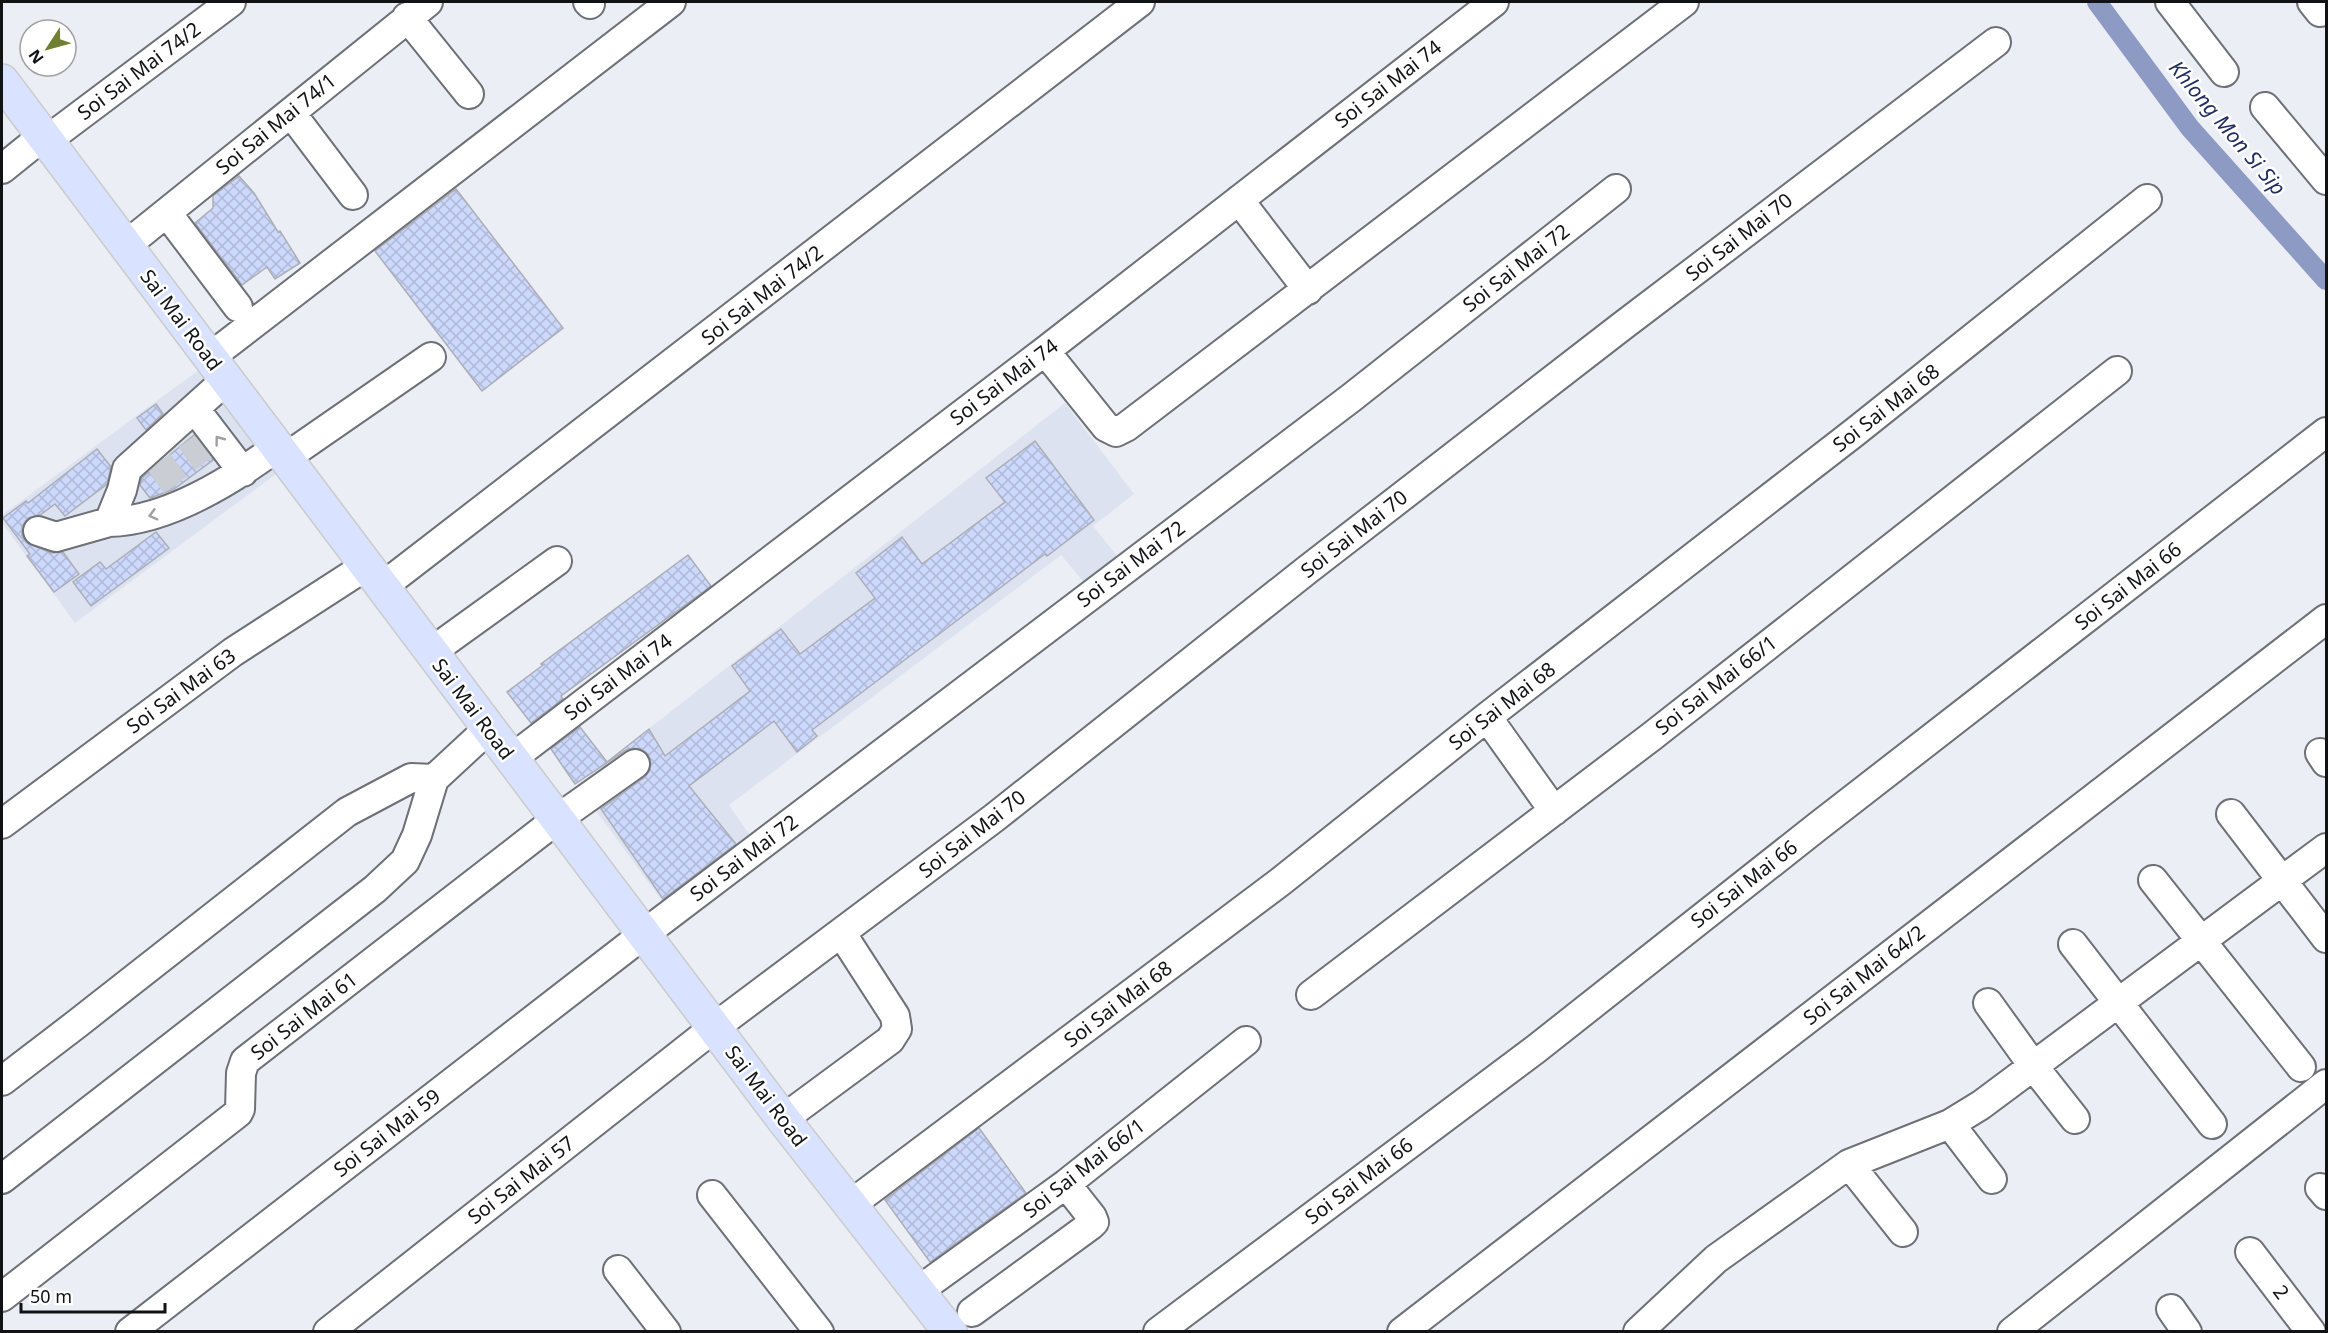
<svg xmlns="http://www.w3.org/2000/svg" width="2328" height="1333" font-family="'Noto Sans',sans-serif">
	<defs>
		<pattern id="building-cross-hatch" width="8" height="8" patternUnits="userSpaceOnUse" patternTransform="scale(1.5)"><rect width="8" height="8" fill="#cdd9fc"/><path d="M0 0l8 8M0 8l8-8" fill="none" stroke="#afb9d7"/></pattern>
	</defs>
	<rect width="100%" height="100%" fill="#eceef6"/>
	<path fill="#dde2f0" d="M 215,358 L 291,463 L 75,623 L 2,523 L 2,515 Z
		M 1065,403 L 1134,494 L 1093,526 L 1121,561 L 1088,587 L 1061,555 L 729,805 L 754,841 L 668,909 L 577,785 Z"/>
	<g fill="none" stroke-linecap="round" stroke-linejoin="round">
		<path stroke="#8d9ac4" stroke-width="20" d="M 2097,2 L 2190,128 L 2326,280"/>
	</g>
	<path fill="url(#building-cross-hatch)" stroke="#acaeb5" stroke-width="1.5" d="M 239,176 L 254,193 L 278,232 L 280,231 L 300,263 L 275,279 L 267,267 L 242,285 L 195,223 L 213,208 L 213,196 Z
		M 456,189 L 563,328 L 482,391 L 375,251 Z
		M 156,404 L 163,414 L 146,430 L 137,418 Z
		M 194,435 L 213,460 L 174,489 L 150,498 L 140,485 L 142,478 Z
		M 1035,441 L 1094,520 L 1047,556 L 1045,554 L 812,730 L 817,736 L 797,752 L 774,721 L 689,786 L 736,844 L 663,899 L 601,809 L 645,777 L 650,770 L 651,763 L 648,754 L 641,749 L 633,748 L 626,750 L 575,784 L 551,749 L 580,727 L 607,762 L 649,729 L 665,756 L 750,691 L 732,666 L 781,629 L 800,654 L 875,598 L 856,573 L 902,537 L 922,564 L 1005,502 L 986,478 Z
		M 97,449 L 111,467 L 107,484 L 65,516 L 55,504 L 40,515 L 28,518 L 22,526 L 22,535 L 26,542 L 51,553 L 63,552 L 79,574 L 54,592 L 27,556 L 30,554 L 3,518 L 26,501 L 28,503 Z
		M 156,532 L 169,548 L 91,606 L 73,582 L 100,562 L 106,569 Z
		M 688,555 L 711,586 L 561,696 L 563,699 L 531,723 L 507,692 L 543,665 L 541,664 Z
		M 979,1128 L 1026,1193 L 930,1262 L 885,1200 Z"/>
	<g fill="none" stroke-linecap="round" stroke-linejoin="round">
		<path stroke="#cbcdd4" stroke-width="28" stroke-dasharray="28 14" stroke-linecap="butt" d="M 190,439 L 208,464
			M 159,462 L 177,487"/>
		<defs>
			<path id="minor" d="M 588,2 L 590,4
				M 2170,2 L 2224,72
				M 2312,2 L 2320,12
				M 407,17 L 469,94
				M 2265,107 L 2326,180
				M 291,113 L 353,195
				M 46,141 L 231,2
				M 2,169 L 43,136
				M 1239,200 L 1308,290
				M 167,213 L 238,307
				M 123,244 L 140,234 L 428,2
				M 1045,351 L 1106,427 L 1116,432 L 1126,427 L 1684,2
				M 209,358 L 671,2
				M 226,380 L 127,469 L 122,490 L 109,522 C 167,521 231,481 277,447
				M 195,409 L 243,472
				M 285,458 L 431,357
				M 38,531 L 56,537 L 109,522
				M 382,587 L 1140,2
				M 431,652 L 557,561
				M 1487,717 L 1554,811
				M 2320,753 L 2326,762
				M 511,759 L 1045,351 L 1494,2
				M 2231,814 L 2326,938
				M 2,824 L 233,652 L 366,566
				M 2153,880 L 2301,1067
				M 2073,944 L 2212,1124
				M 1311,995 L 1651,737 L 2117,371
				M 1988,1003 L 2034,1067 L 2075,1119
				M 2,1081 L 78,1023 L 347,812 L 411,778 L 434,779 L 488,729
				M 783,1119 L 890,1040 L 897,1029 L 895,1016 L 842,934
				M 1950,1124 L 1992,1179
				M 1849,1164 L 1903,1232
				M 2,1179 L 375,889 L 405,861 L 417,835 L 434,779
				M 2320,1188 L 2326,1195
				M 712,1195 L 819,1332
				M 850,1205 L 1280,882 L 1487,717 L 1855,432 L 2147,199
				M 2250,1252 L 2311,1332
				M 618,1270 L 666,1332
				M 918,1291 L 1066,1184 L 1246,1041
				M 2,1297 L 238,1113 L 240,1109 L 241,1073 L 245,1061 L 556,820 L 635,764
				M 2171,1309 L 2187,1332
				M 972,1312 L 1091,1225 L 1094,1222 L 1092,1217 L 1066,1184
				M 130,1332 L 644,934 L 1351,398 L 1616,189
				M 328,1332 L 715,1027 L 994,818 L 1307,570 L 1621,327 L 1996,42
				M 1158,1332 L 1536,1049 L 1817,827 L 2326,432
				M 1402,1332 L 2326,619
				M 1638,1332 L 1716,1259 L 1849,1164 L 1950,1124 L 1981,1105 L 2326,848
				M 2012,1332 L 2326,1084"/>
			<path id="major" d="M 2,81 L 783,1119 L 950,1332"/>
		</defs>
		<use href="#minor" stroke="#6d7076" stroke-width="32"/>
		<use href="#major" stroke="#cbcbcb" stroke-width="36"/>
		<use href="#minor" stroke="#fff" stroke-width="28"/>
		<use href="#major" stroke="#d9e2fe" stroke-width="33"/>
	</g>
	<defs><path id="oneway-chevron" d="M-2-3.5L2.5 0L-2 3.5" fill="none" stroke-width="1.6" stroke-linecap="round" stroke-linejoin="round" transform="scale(1.5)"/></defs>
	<g stroke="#a0a0a1">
		<use href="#oneway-chevron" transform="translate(219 440) rotate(-127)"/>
		<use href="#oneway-chevron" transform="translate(153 515) rotate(165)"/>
	</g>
	<g text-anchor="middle" stroke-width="5" stroke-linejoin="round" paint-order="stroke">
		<g font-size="20" fill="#111214" stroke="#fff">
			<text transform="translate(139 71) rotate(-37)" y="7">Soi Sai Mai 74/2</text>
			<text transform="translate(1388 84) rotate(-38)" y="7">Soi Sai Mai 74</text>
			<text transform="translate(276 124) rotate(-39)" y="7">Soi Sai Mai 74/1</text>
			<text transform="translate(1739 237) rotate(-38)" y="7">Soi Sai Mai 70</text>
			<text transform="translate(1516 268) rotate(-38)" y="7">Soi Sai Mai 72</text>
			<text transform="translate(762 295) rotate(-38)" y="7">Soi Sai Mai 74/2</text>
			<text transform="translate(181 320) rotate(53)" y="7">Sai Mai Road</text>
			<text transform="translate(1004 382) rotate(-37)" y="7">Soi Sai Mai 74</text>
			<text transform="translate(1886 408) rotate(-38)" y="7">Soi Sai Mai 68</text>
			<text transform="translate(1354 534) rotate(-38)" y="7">Soi Sai Mai 70</text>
			<text transform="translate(1131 564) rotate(-37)" y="7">Soi Sai Mai 72</text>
			<text transform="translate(2128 586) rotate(-38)" y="7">Soi Sai Mai 66</text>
			<text transform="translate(618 677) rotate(-37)" y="7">Soi Sai Mai 74</text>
			<text transform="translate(1716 685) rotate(-38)" y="7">Soi Sai Mai 66/1</text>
			<text transform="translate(181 691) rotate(-36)" y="7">Soi Sai Mai 63</text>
			<text transform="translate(1502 706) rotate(-38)" y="7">Soi Sai Mai 68</text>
			<text transform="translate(473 709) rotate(53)" y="7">Sai Mai Road</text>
			<text transform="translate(972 834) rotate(-38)" y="7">Soi Sai Mai 70</text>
			<text transform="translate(744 858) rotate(-37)" y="7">Soi Sai Mai 72</text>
			<text transform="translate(1744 884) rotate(-38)" y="7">Soi Sai Mai 66</text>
			<text transform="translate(1864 975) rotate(-38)" y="7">Soi Sai Mai 64/2</text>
			<text transform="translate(1118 1004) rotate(-37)" y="7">Soi Sai Mai 68</text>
			<text transform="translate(304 1016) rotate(-38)" y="7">Soi Sai Mai 61</text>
			<text transform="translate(766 1096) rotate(53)" y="7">Sai Mai Road</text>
			<text transform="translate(387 1133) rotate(-38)" y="7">Soi Sai Mai 59</text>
			<text transform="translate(1084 1168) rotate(-38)" y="7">Soi Sai Mai 66/1</text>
			<text transform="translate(521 1180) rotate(-38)" y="7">Soi Sai Mai 57</text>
			<text transform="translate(1359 1181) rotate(-37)" y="7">Soi Sai Mai 66</text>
			<text transform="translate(2281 1292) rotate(53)" y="7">2</text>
		</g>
		<g font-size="21" font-style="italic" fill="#212d60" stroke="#fff">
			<text transform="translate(2227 128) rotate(50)" y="7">Khlong Mon Si Sip</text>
		</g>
	</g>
	<rect width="2328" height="1333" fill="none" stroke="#111214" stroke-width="6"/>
	<g transform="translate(48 48) rotate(234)"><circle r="28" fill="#ffffff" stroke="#a0a0a1" stroke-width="1.5"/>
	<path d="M0-4.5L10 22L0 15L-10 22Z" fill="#6f8131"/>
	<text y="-9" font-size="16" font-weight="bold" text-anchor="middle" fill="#111214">N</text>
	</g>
	<path d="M21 1303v9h144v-9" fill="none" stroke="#111214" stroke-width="3"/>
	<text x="30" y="1303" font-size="18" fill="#111214" stroke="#ffffff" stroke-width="4.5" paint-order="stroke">50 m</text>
</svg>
